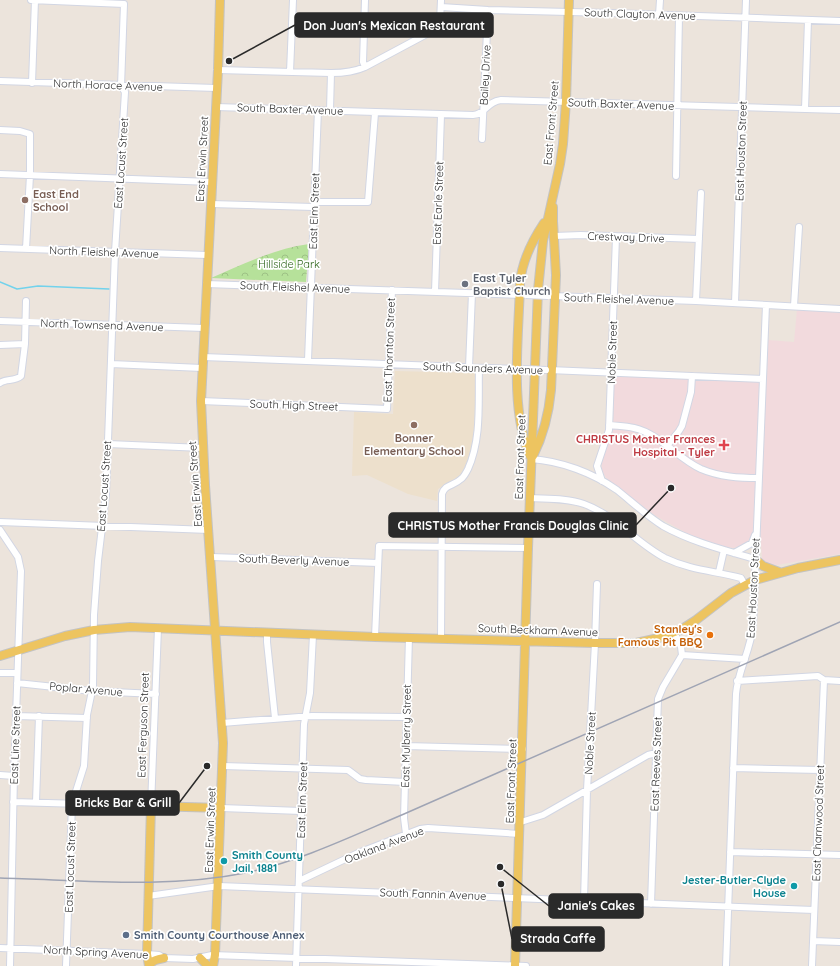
<svg xmlns="http://www.w3.org/2000/svg" width="840" height="966" font-family="Quicksand,sans-serif">
	<defs>
		<pattern id="forest-crowns" width="20" height="18" patternUnits="userSpaceOnUse"><rect width="20" height="18" fill="#b6e19a"/><path d="M2 6a3 3 0 1 1 6 0M12 15a3 3 0 1 1 6 0" fill="none" stroke="#9dc185"/></pattern>
	</defs>
	<rect width="100%" height="100%" fill="#ece4dc"/>
	<path fill="#ede0cc" d="M 395,371 L 476,373 L 474,437 L 472,450 L 461,475 L 438,489 L 437,501 L 408,494 L 367,475 L 352,476 L 354,412 L 393,414 Z"/>
	<path fill="#f2dadd" d="M 797,309 L 840,313 L 840,554 L 777,565 L 769,564 L 762,559 L 760,527 L 754,526 L 751,537 L 748,541 L 743,545 L 734,548 L 725,547 L 690,535 L 656,516 L 608,481 L 602,471 L 601,460 L 613,434 L 614,378 L 616,376 L 767,382 L 768,340 L 794,342 Z"/>
	<path fill="url(#forest-crowns)" d="M 309,244 L 306,282 L 211,278 C 244,264 273,249 309,244 Z"/>
	<g fill="none" stroke-linecap="round" stroke-linejoin="round">
		<path stroke="#72d2ec" stroke-width="1.5" d="M 0,282 L 17,289 L 38,286 L 109,289"/>
		<defs>
			<path id="minor" d="M 31,0 L 124,4 L 121,86 L 125,92 L 115,252 L 106,494 L 98,561 L 94,615 L 93,686 L 87,715 L 84,766 L 72,804 L 66,966
				M 365,0 L 363,62 L 365,67
				M 441,7 L 488,10 L 610,13 L 840,21
				M 659,15 L 660,0
				M 218,70 L 331,73 C 343,73 354,72 365,67 L 438,28 L 440,22 L 441,0
				M 290,72 L 293,0
				M 0,81 L 216,88
				M 32,83 L 35,0
				M 216,107 L 473,115 C 486,114 486,102 501,100 L 840,110
				M 805,109 L 808,20
				M 330,110 L 331,73
				M 0,130 L 20,131 L 30,134 L 30,175 L 26,249
				M 482,139 L 488,10
				M 0,174 L 211,182
				M 676,176 L 679,16
				M 314,202 L 368,202 L 375,113
				M 211,204 L 313,207
				M 554,236 L 581,235 L 699,239
				M 0,248 L 207,255
				M 206,284 L 522,295
				M 435,292 L 441,115
				M 552,296 L 696,301 L 840,309
				M 696,301 L 701,193
				M 735,303 L 746,0
				M 794,306 L 799,227
				M 0,321 L 204,328
				M 0,345 L 25,344
				M 203,357 L 519,369
				M 308,360 L 318,110
				M 111,364 L 202,368
				M 469,367 L 472,293
				M 549,370 L 763,379
				M 0,383 C 6,378 14,382 21,376 L 25,344 L 26,301
				M 201,401 L 387,409 L 392,290
				M 609,425 C 617,426 626,426 634,428 C 660,434 677,458 701,469 C 720,477 739,478 759,478
				M 108,444 L 203,448
				M 667,446 L 679,431 L 682,426 L 691,392 L 692,376
				M 531,459 C 561,461 593,473 617,490 C 632,502 647,516 663,526 C 692,542 724,550 755,559
				M 602,481 L 597,466 L 609,430 L 616,237
				M 530,498 C 548,499 567,498 584,504 C 615,515 636,543 665,558 C 690,570 715,571 741,578 L 745,585
				M 0,522 L 209,530
				M 0,530 L 18,557 L 21,571 L 14,776 L 10,966
				M 734,553 L 752,543 L 755,535
				M 211,557 L 378,563
				M 719,572 L 724,550
				M 267,632 L 267,642 L 275,718
				M 375,637 L 379,546 L 528,548
				M 441,639 L 442,494 C 445,484 454,486 461,479 C 464,477 466,473 468,469 C 482,438 478,401 479,368
				M 682,655 L 745,659
				M 0,673 L 17,673
				M 737,681 L 818,676 L 824,680 L 840,681
				M 17,683 L 92,691 L 156,694
				M 16,716 L 87,718
				M 222,723 L 312,716 L 406,717
				M 406,746 L 523,749
				M 223,766 L 348,770 L 360,779 L 366,780 L 405,782
				M 733,768 L 820,770
				M 0,775 L 14,776
				M 13,802 L 151,806 L 158,628
				M 36,802 L 39,716
				M 221,808 L 301,811
				M 521,822 L 543,815 L 648,755 L 656,753
				M 406,834 L 404,818 L 409,637
				M 730,852 L 840,855
				M 299,881 L 358,853 L 420,829 L 428,828 L 520,834
				M 148,896 L 219,886 L 814,910
				M 584,901 L 587,790 L 595,643 L 597,584
				M 651,904 L 658,699 L 663,687 L 682,655 L 681,647 L 674,632
				M 813,941 L 840,942
				M 0,948 L 147,954 L 159,955 L 164,958 L 193,959 L 212,955 L 526,966
				M 296,966 L 304,724 L 310,693 L 313,635
				M 726,966 L 736,694 C 738,670 751,650 753,625 L 766,305
				M 812,966 L 824,680"/>
			<path id="major" d="M 530,456 C 509,408 519,335 520,283 C 522,261 532,241 544,223
				M 533,456 C 543,436 549,412 551,390 L 556,275 L 553,221 L 553,207
				M 755,559 L 763,566 L 779,572
				M 0,656 L 65,636 L 94,630 L 130,627 L 375,637 L 595,643 L 636,643 L 659,638 L 682,629 L 696,620 L 731,593 L 755,580 L 798,568 L 840,560
				M 200,958 L 208,966
				M 149,966 L 147,954 L 151,806 L 221,808
				M 149,966 C 152,960 158,959 164,958
				M 213,966 L 215,955 L 223,743 L 205,485 L 201,401 L 218,70 L 220,0
				M 515,966 L 528,548 L 538,290 L 543,241 L 560,164 L 563,144 L 566,101 L 569,0"/>
		</defs>
		<use href="#minor" stroke="#d2d6e3" stroke-width="8"/>
		<use href="#major" stroke="#c3c3c3" stroke-width="10"/>
		<use href="#minor" stroke="#fff" stroke-width="6"/>
		<use href="#major" stroke="#edc460" stroke-width="8"/>
		<path stroke="#9fa4b4" stroke-width="1.5" d="M 0,878 C 81,880 165,889 245,873 C 301,861 352,836 404,814 L 840,622"/>
		<defs>
			<path id="minor-bridge" d="M 526,295 L 548,296
				M 523,369 L 546,370"/>
		</defs>
		<use href="#minor-bridge" stroke="#d2d6e3" stroke-width="8" stroke-linecap="butt"/>
		<use href="#minor-bridge" stroke="#fff" stroke-width="6"/>
	</g>
	<g fill="#8d6e63" stroke="#fff" stroke-width="1.5">
		<circle cx="25" cy="200" r="4"/>
		<circle cx="414" cy="425" r="4"/>
	</g>
	<circle fill="#6b7280" stroke="#fff" stroke-width="1.5" cx="465" cy="284" r="4"/>
	<path fill="#e0444e" stroke="#fff" stroke-width="1.5" d="M722 439h4v4h4v4h-4v4h-4v-4h-4v-4h4z"/>
	<circle fill="#e8710a" stroke="#fff" stroke-width="1.5" cx="710" cy="635" r="4"/>
	<g fill="#0f9aa8" stroke="#fff" stroke-width="1.5">
		<circle cx="224" cy="861" r="4"/>
		<circle cx="794" cy="886" r="4"/>
	</g>
	<circle fill="#5c6f8a" stroke="#fff" stroke-width="1.5" cx="126" cy="935" r="4"/>
	<g text-anchor="middle" stroke-width="3.5" stroke-linejoin="round" paint-order="stroke">
		<g font-size="11" fill="#2a2a2a" stroke="#fff">
			<text transform="translate(640 14) rotate(2)" y="4">South Clayton Avenue</text>
			<text transform="translate(485 75) rotate(-87)" y="4">Bailey Drive</text>
			<text transform="translate(108 85) rotate(2)" y="4">North Horace Avenue</text>
			<text transform="translate(621 104) rotate(2)" y="4">South Baxter Avenue</text>
			<text transform="translate(290 109) rotate(2)" y="4">South Baxter Avenue</text>
			<text transform="translate(551 123) rotate(-85)" y="4">East Front Street</text>
			<text transform="translate(741 151) rotate(-88)" y="4">East Houston Street</text>
			<text transform="translate(202 159) rotate(-87)" y="4">East Erwin Street</text>
			<text transform="translate(121 163) rotate(-86)" y="4">East Locust Street</text>
			<text transform="translate(438 203) rotate(-88)" y="4">East Earle Street</text>
			<text transform="translate(314 211) rotate(-88)" y="4">East Elm Street</text>
			<text transform="translate(626 237) rotate(2)" y="4">Crestway Drive</text>
			<text transform="translate(104 252) rotate(2)" y="4">North Fleishel Avenue</text>
			<text transform="translate(295 287) rotate(2)" y="4">South Fleishel Avenue</text>
			<text transform="translate(619 299) rotate(2)" y="4">South Fleishel Avenue</text>
			<text transform="translate(102 325) rotate(2)" y="4">North Townsend Avenue</text>
			<text transform="translate(389 350) rotate(-88)" y="4">East Thornton Street</text>
			<text transform="translate(612 352) rotate(-88)" y="4">Noble Street</text>
			<text transform="translate(483 368) rotate(2)" y="4">South Saunders Avenue</text>
			<text transform="translate(294 405) rotate(2)" y="4">South High Street</text>
			<text transform="translate(520 457) rotate(-88)" y="4">East Front Street</text>
			<text transform="translate(195 484) rotate(-94)" y="4">East Erwin Street</text>
			<text transform="translate(104 486) rotate(-86)" y="4">East Locust Street</text>
			<text transform="translate(294 560) rotate(2)" y="4">South Beverly Avenue</text>
			<text transform="translate(753 588) rotate(-87)" y="4">East Houston Street</text>
			<text transform="translate(538 630) rotate(2)" y="4">South Beckham Avenue</text>
			<text transform="translate(86 689) rotate(5)" y="4">Poplar Avenue</text>
			<text transform="translate(143 725) rotate(-88)" y="4">East Ferguson Street</text>
			<text transform="translate(406 736) rotate(-89)" y="4">East Mulberry Street</text>
			<text transform="translate(590 743) rotate(-87)" y="4">Noble Street</text>
			<text transform="translate(15 745) rotate(-88)" y="4">East Line Street</text>
			<text transform="translate(656 764) rotate(-88)" y="4">East Reeves Street</text>
			<text transform="translate(511 781) rotate(-88)" y="4">East Front Street</text>
			<text transform="translate(302 800) rotate(-88)" y="4">East Elm Street</text>
			<text transform="translate(818 823) rotate(-88)" y="4">East Charnwood Street</text>
			<text transform="translate(210 830) rotate(-88)" y="4">East Erwin Street</text>
			<text transform="translate(384 845) rotate(-21)" y="4">Oakland Avenue</text>
			<text transform="translate(70 867) rotate(-88)" y="4">East Locust Street</text>
			<text transform="translate(433 894) rotate(2)" y="4">South Fannin Avenue</text>
			<text transform="translate(96 952) rotate(3)" y="4">North Spring Avenue</text>
		</g>
		<g font-size="11" font-weight="bold" fill="#785e54" stroke="#fff" text-anchor="start">
			<text x="33" y="198">East End<tspan x="33" dy="13">School</tspan></text>
			<text x="414" y="442" text-anchor="middle">Bonner<tspan x="414" dy="13">Elementary School</tspan></text>
		</g>
		<g font-size="11" fill="#2f661c" stroke="#fff">
			<text x="289" y="268">Hillside Park</text>
		</g>
		<g font-size="11" font-weight="bold" fill="#5b616d" stroke="#fff" text-anchor="start">
			<text x="473" y="282">East Tyler<tspan x="473" dy="13">Baptist Church</tspan></text>
		</g>
		<g font-size="11" font-weight="bold" fill="#be3a42" stroke="#fff" text-anchor="end">
			<text x="715" y="443">CHRISTUS Mother Frances<tspan x="715" dy="13">Hospital - Tyler</tspan></text>
		</g>
		<g font-size="11" font-weight="bold" fill="#c56008" stroke="#fff" text-anchor="end">
			<text x="702" y="633">Stanley's<tspan x="702" dy="13">Famous Pit BBQ</tspan></text>
		</g>
		<g font-size="11" font-weight="bold" fill="#0d838f" stroke="#fff" text-anchor="start">
			<text x="232" y="859">Smith County<tspan x="232" dy="13">Jail, 1881</tspan></text>
			<text x="786" y="884" text-anchor="end">Jester-Butler-Clyde<tspan x="786" dy="13">House</tspan></text>
		</g>
		<g font-size="11" font-weight="bold" fill="#4e5e75" stroke="#fff" text-anchor="start">
			<text x="134" y="939">Smith County Courthouse Annex</text>
		</g>
	</g>
	<path fill="none" stroke="#2a2a2a" stroke-width="1.5" d="M229 61L295 25M671 488L636 525M207 766L179 803M500 867L549 906M501 884L512 939"/>
	<g fill="#2a2a2a" stroke="#fff" stroke-width="1.5">
		<circle cx="229" cy="61" r="4"/>
		<circle cx="671" cy="488" r="4"/>
		<circle cx="207" cy="766" r="4"/>
		<circle cx="500" cy="867" r="4"/>
		<circle cx="501" cy="884" r="4"/>
	</g>
	<g fill="#2a2a2a" stroke="#2a2a2a" stroke-width="1.5">
		<rect x="295" y="13" width="198" height="24" rx="4"/>
		<rect x="389" y="513" width="247" height="24" rx="4"/>
		<rect x="66" y="791" width="113" height="24" rx="4"/>
		<rect x="549" y="894" width="94" height="24" rx="4"/>
		<rect x="512" y="927" width="92" height="24" rx="4"/>
	</g>
	<g font-size="12" text-anchor="middle" font-weight="bold" fill="#fff">
		<text x="394" y="30">Don Juan's Mexican Restaurant</text>
		<text x="513" y="530">CHRISTUS Mother Francis Douglas Clinic</text>
		<text x="123" y="807">Bricks Bar &amp; Grill</text>
		<text x="596" y="910">Janie's Cakes</text>
		<text x="558" y="943">Strada Caffe</text>
	</g>
</svg>
